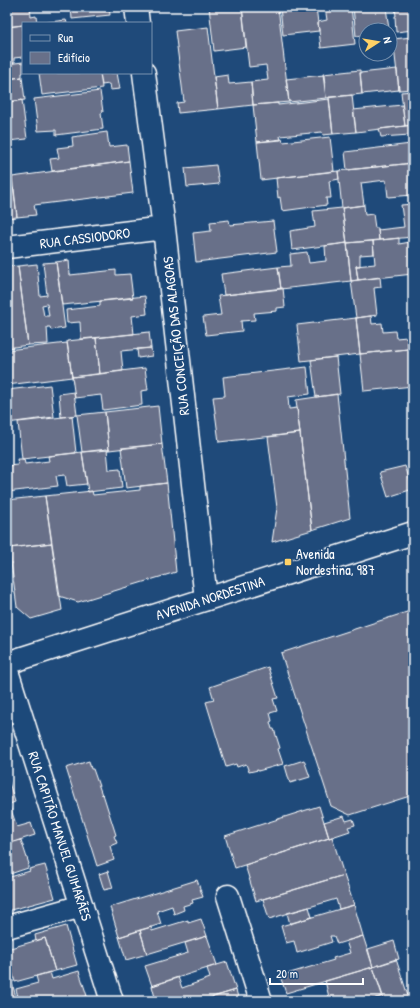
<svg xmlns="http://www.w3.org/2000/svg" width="420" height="1008" font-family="'Patrick Hand',sans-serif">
	<rect width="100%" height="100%" fill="#1f4a7a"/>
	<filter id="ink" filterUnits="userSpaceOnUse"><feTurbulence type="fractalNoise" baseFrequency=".025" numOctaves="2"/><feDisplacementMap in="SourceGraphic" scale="8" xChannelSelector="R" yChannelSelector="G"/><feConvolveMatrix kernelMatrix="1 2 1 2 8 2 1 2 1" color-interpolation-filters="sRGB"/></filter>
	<g filter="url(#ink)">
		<path fill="#687089" stroke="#fff" fill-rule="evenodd" d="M 7,7 L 30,7 L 31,17 L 36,16 L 37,23 L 23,23 L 23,25 L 7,27 Z
			M 71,7 L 109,7 L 110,15 L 72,19 Z
			M 209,7 L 242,7 L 246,47 L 214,51 Z
			M 242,7 L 278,7 L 289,102 L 253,105 L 251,82 L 268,80 L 266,65 L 249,67 Z
			M 280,7 L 316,7 L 319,31 L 283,35 Z
			M 325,7 L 351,7 L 355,44 L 321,48 L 318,22 L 327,20 Z
			M 353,7 L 386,7 L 389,30 L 366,30 L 366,35 L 356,36 Z
			M 395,7 L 413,7 L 413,30 L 396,32 L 395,16 L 396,16 Z
			M 66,20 L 67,23 L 41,23 Z
			M 23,25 L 23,57 L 14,58 L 14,63 L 7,64 L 7,27 Z
			M 208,27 L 218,109 L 178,113 L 177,103 L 184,102 L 175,31 Z
			M 412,37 L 413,43 L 413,89 L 399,90 L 393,39 Z
			M 23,62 L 23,73 L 22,73 L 22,77 L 7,79 L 7,64 Z
			M 397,69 L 399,90 L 362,94 L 360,73 Z
			M 360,70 L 362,94 L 326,98 L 323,74 Z
			M 39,73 L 100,73 L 102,88 L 42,95 Z
			M 100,73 L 117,73 L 120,89 L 110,90 L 109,84 L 102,85 Z
			M 228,75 L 229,84 L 251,82 L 253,105 L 218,109 L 214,77 Z
			M 324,75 L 326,98 L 289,102 L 286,79 Z
			M 22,77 L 25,100 L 7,102 L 7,79 Z
			M 100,91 L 103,112 L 101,113 L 103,129 L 56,135 L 56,130 L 38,131 L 34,99 Z
			M 413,91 L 413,125 L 405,126 L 401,92 Z
			M 352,95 L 356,132 L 333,134 L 329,97 Z
			M 329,99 L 333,134 L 323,135 L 322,132 L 280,136 L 281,140 L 257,142 L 253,105 L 278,103 L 278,105 Z
			M 22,100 L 27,139 L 8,141 L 7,102 Z
			M 402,105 L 405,126 L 356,132 L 353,110 Z
			M 413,125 L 413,163 L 347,170 L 345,152 L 411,144 L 410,135 L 381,137 L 379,129 Z
			M 107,132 L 109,147 L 127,145 L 129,161 L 52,171 L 50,159 L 59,158 L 57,148 L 73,146 L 72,137 Z
			M 330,137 L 334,171 L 261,180 L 257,142 L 282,139 L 283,142 Z
			M 7,161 L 10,189 L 14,189 L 17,217 L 7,218 Z
			M 129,161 L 133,193 L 34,205 L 36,215 L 17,217 L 12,177 Z
			M 413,163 L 413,195 L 388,197 L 386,180 L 361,183 L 364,205 L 342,208 L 338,171 Z
			M 216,165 L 219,184 L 187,187 L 185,168 Z
			M 338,171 L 339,179 L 329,181 L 331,198 L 326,198 L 327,205 L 282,211 L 280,197 L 278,198 L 276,178 Z
			M 413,204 L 413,237 L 379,240 L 378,230 L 404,227 L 401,205 Z
			M 364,205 L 365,215 L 373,214 L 375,228 L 378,228 L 379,240 L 347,243 L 342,208 Z
			M 342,208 L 347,243 L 292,250 L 290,231 L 315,227 L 313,211 Z
			M 229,220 L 230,225 L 273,221 L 277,252 L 196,262 L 193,233 L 211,231 L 210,222 Z
			M 409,237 L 413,237 L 413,274 L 358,280 L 356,266 L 375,264 L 373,241 L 399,238 L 399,244 L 410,242 Z
			M 373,241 L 374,254 L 360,255 L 360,266 L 356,266 L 358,280 L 351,281 L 347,243 Z
			M 347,243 L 351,281 L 281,289 L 278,267 L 291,266 L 290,254 L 307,252 L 309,263 L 326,261 L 325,246 Z
			M 69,260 L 70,275 L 116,270 L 116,275 L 130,274 L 133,298 L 62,305 L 56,262 Z
			M 56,262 L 65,328 L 51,330 L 50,327 L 47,327 L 48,344 L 28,345 L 18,266 L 37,264 L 40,296 L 47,295 L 43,263 ZM 47,304 L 49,316 L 44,316 L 42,305 Z
			M 18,266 L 28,345 L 7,348 L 7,320 L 9,319 L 9,315 L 7,315 L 7,267 Z
			M 278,267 L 281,289 L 224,295 L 221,274 Z
			M 380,277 L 381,287 L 374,288 L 377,315 L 356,318 L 351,281 Z
			M 283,288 L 285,307 L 277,308 L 277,311 L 254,313 L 255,320 L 241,321 L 242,331 L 206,335 L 203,317 L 221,315 L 218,296 Z
			M 145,296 L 147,314 L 132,316 L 134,334 L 81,339 L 80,322 L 67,323 L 66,310 L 100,306 L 100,301 Z
			M 371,316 L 372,324 L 382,323 L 383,332 L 395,331 L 396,338 L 407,337 L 408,349 L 360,354 L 356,318 Z
			M 356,318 L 360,354 L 301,361 L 297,325 Z
			M 149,332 L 151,348 L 121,351 L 123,371 L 100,374 L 96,338 Z
			M 96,338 L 100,374 L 72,377 L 67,341 Z
			M 67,343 L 72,377 L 7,385 L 7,350 Z
			M 151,348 L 152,356 L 138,358 L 137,349 Z
			M 408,349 L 413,349 L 413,386 L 364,391 L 360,354 Z
			M 336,357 L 340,394 L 316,397 L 311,360 Z
			M 307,367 L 310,394 L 288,397 L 289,409 L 297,408 L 300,433 L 219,442 L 213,397 L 225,396 L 223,377 Z
			M 145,368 L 148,390 L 141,391 L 142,405 L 103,410 L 101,395 L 75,398 L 72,377 Z
			M 50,385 L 54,417 L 7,423 L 7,390 Z
			M 74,392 L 77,415 L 61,417 L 59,394 Z
			M 337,394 L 350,518 L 312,530 L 296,400 Z
			M 158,406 L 162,444 L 109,450 L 105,412 Z
			M 105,412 L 109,450 L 82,452 L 77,415 Z
			M 72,416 L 76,453 L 22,459 L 18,422 Z
			M 300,433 L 312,530 L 272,542 L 277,508 L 268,437 Z
			M 162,444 L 167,483 L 126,488 L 121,448 Z
			M 107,449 L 109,470 L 120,469 L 122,488 L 88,492 L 82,452 Z
			M 82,452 L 87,484 L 67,486 L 65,475 L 56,476 L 58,486 L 7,492 L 7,466 L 18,465 L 17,459 L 24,459 L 25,464 L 49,461 L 48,456 Z
			M 405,466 L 413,489 L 388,497 L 380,472 Z
			M 167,483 L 176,572 L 78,602 L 59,596 L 45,496 L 92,491 L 93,495 L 140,490 L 140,486 Z
			M 45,496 L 52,543 L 9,548 L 7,537 L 7,500 Z
			M 52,543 L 62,610 L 31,619 L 17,607 L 9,548 Z
			M 413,610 L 413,795 L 350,815 L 331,806 L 281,653 Z
			M 268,667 L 278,698 L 273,699 L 277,711 L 270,713 L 272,721 L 270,722 L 272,729 L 274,729 L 280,748 L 278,749 L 283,764 L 258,771 L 258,770 L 249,772 L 246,764 L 237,767 L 236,764 L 226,767 L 206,702 L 214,700 L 210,687 Z
			M 7,745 L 10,755 L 7,756 Z
			M 10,755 L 12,761 L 7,763 L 7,756 Z
			M 304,760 L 310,777 L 290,783 L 285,766 Z
			M 89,761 L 91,769 L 93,769 L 102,795 L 103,794 L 116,835 L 114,836 L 117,843 L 110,846 L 114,860 L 97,866 L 66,768 Z
			M 7,776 L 15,802 L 7,805 Z
			M 9,804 L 17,827 L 31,823 L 35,835 L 7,844 L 7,805 Z
			M 319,806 L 329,838 L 235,868 L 225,836 Z
			M 344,816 L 346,821 L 353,819 L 355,825 L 348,827 L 350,831 L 329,838 L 324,822 Z
			M 332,837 L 344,875 L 256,901 L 245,865 Z
			M 21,840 L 29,864 L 28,865 L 28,868 L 7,875 L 7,844 Z
			M 45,865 L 55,898 L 7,911 L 7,878 L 30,871 L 29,869 Z
			M 108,871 L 113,888 L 104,890 L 99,874 Z
			M 344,875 L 354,905 L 339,909 L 336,899 L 269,919 L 263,899 Z
			M 197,880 L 203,897 L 192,900 L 193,903 L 183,906 L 184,910 L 174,914 L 172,906 L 157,911 L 161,924 L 119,937 L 110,907 Z
			M 354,905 L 363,936 L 337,944 L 334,936 L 330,936 L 332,942 L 297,953 L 294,941 L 286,943 L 281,926 Z
			M 309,907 L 312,917 L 290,924 L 287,913 Z
			M 201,919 L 207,936 L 147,954 L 140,930 L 151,927 L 152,931 L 188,920 L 188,923 Z
			M 66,926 L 77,965 L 55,971 L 45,938 L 36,941 L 35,935 Z
			M 140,930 L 147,954 L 126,960 L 119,937 Z
			M 207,936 L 217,965 L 152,986 L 145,966 L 188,953 L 185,943 Z
			M 363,936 L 373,967 L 286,993 L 280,976 L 334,960 L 333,958 L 350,953 L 346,941 Z
			M 45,938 L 55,971 L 15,982 L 7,953 L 7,949 Z
			M 394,941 L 399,959 L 373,967 L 368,949 Z
			M 396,959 L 408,996 L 413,995 L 413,1001 L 384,1001 L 373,967 Z
			M 7,961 L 13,982 L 7,984 Z
			M 227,962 L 236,990 L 200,1001 L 156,1001 L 152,986 L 178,977 L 182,988 L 210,978 L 207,968 Z
			M 373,967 L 383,996 L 366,1001 L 330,1001 L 325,981 Z
			M 79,971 L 87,996 L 71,1001 L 19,1001 L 16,989 L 38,983 L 36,976 L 50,972 L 52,979 Z
			M 12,983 L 16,997 L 7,1000 L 7,984 Z
			M 236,990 L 239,1001 L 200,1001 Z
			M 383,996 L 384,1001 L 366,1001 Z"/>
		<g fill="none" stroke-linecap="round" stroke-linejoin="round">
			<defs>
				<path id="street" d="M 136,7 L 138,23
					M 144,73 L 164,228 L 206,599
					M 7,247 L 164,228
					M 7,671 L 112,1001
					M 228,896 L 261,1001
					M 7,927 L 82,906"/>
				<path id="secondary" d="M 7,663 L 413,533"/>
			</defs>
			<use href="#street" stroke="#fff" stroke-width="25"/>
			<use href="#secondary" stroke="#fff" stroke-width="25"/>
			<use href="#street" stroke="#1f4a7a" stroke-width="22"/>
			<use href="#secondary" stroke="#1f4a7a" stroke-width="22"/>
		</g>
	</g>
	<rect fill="#ffd166" stroke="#1f4a7a" stroke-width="1.5" x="284" y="558" width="8" height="8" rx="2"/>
	<g text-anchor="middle" stroke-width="3" stroke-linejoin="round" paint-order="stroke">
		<g font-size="14" fill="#fff" stroke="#1f4a7a">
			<text transform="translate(85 238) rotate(-7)" y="5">RUA CASSIODORO</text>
			<text transform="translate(176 336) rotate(-96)" y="5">RUA CONCEIÇÃO DAS ALAGOAS</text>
			<text transform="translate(210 598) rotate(-18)" y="5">AVENIDA NORDESTINA</text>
			<text transform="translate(60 836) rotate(72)" y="5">RUA CAPITÃO MANUEL GUIMARÃES</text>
		</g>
		<g font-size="14" fill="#fff" stroke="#1f4a7a" text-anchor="start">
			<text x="296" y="559">Avenida<tspan x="296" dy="16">Nordestina, 987</tspan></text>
		</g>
	</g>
	<rect width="420" height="1008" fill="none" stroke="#1f4a7a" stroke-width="24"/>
	<rect x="12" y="12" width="396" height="984" fill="none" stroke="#fff" stroke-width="1.5" filter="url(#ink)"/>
	<rect x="22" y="22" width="130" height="52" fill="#1f4a7a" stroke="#7992af"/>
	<rect x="30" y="35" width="20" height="6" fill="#1f4a7a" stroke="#7992af"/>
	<text x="58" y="42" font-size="12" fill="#ffffff">Rua</text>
	<rect x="30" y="52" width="20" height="12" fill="#687089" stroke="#7992af"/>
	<text x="58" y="62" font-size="12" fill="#ffffff">Edifício</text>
	<g transform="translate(378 42) rotate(78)"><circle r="19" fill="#1f4a7a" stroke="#7992af"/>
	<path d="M0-3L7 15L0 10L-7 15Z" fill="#ffd166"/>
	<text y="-6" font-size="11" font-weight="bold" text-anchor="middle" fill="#ffffff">N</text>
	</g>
	<path d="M270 978v6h93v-6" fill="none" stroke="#ffffff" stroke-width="2"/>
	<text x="276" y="978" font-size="12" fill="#ffffff" stroke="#1f4a7a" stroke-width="3" paint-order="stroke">20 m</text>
</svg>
